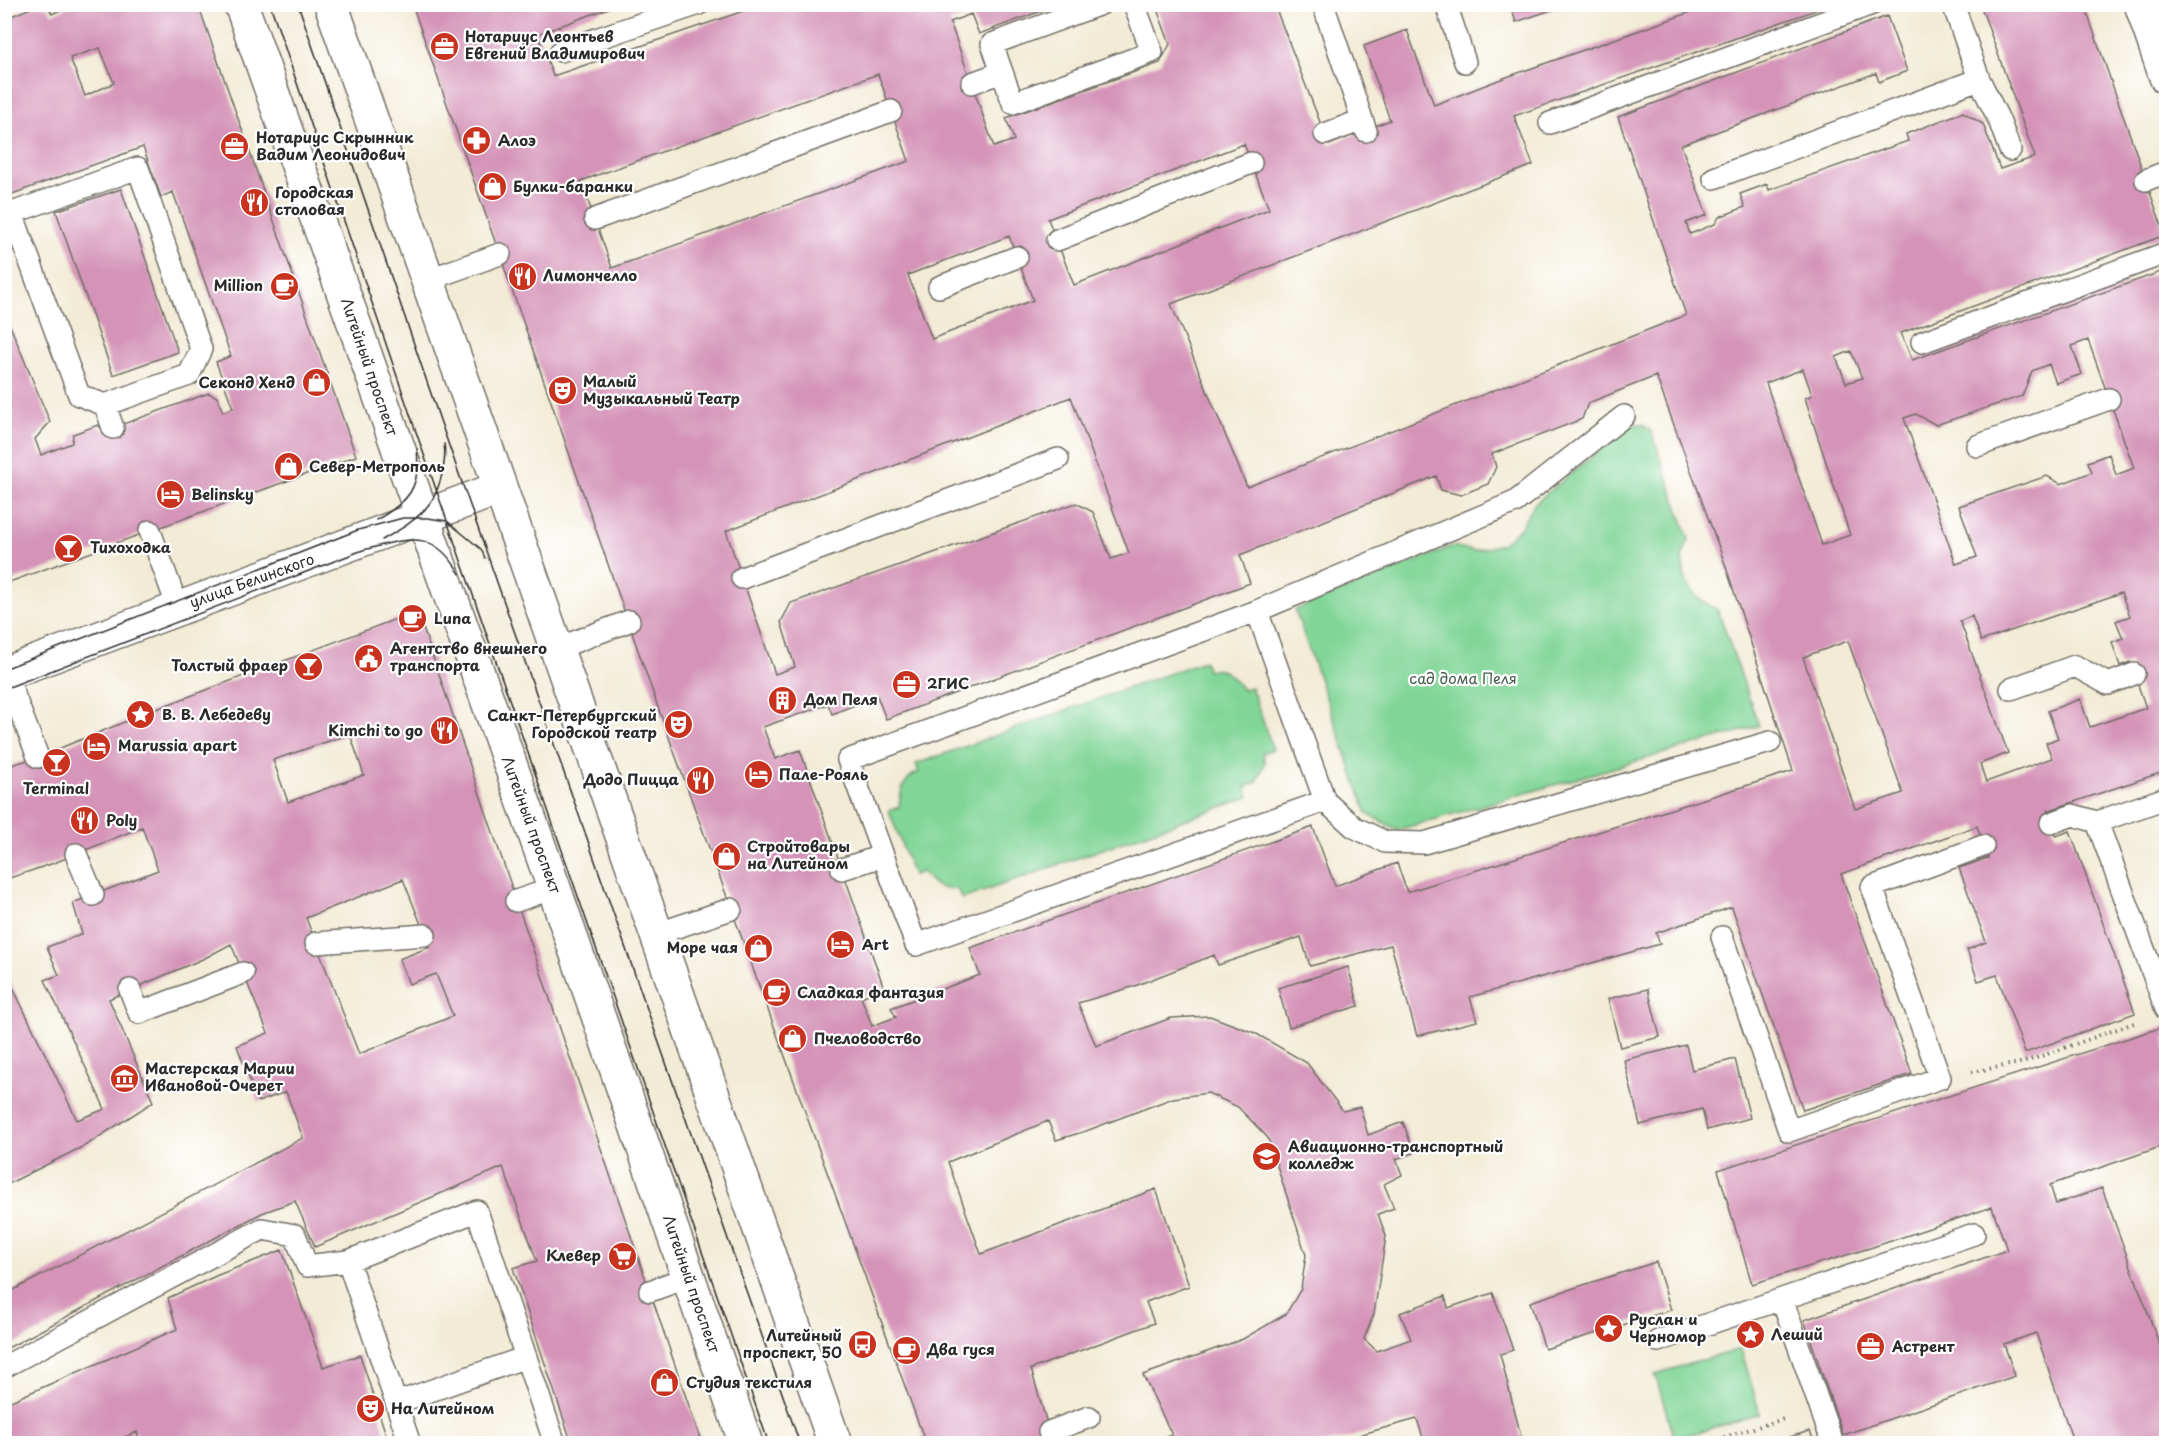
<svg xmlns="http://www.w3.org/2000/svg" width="2171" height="1448" font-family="'Playpen Sans',sans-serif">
	<rect width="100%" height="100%" fill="#fff"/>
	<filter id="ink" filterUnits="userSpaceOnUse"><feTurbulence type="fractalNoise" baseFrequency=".0167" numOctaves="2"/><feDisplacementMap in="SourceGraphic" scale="12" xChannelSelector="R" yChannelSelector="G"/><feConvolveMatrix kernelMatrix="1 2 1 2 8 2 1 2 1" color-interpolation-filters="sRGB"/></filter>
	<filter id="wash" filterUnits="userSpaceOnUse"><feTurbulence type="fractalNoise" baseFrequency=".008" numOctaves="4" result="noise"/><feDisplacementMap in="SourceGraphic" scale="24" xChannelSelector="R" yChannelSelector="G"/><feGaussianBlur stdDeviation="1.35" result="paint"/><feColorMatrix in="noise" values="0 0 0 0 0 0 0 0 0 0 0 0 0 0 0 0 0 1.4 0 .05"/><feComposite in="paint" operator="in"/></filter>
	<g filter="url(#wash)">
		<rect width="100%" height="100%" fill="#f2ebd5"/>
		<path fill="#81d597" stroke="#568061" stroke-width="1.5" d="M 1642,424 L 1651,431 L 1689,539 L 1682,557 L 1685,580 L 1698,599 L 1718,610 L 1759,726 L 1398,830 L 1367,814 L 1295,610 L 1453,546 L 1474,551 L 1502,544 L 1521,527 L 1534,504 L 1623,431 L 1633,425 Z
			M 1204,661 L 1208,671 C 1224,665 1234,678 1242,690 L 1251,687 L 1273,749 L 1263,753 L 1265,763 L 1257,782 L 1246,787 L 1249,797 L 962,899 L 957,889 C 938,890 934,886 922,872 L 913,875 L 889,811 L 899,807 C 900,792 903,778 919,772 L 916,764 Z
			M 1741,1349 L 1760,1414 L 1674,1439 L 1655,1374 Z"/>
		<g id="blocks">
			<path fill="#d493b7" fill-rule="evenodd" d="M 74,4 L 198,4 L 356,456 L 4,584 L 4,311 L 50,422 L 35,439 L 41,455 L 72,443 L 73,434 L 98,425 L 104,431 L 209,393 L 217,397 L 223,412 L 233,408 L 216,362 L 231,356 L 173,192 L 161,197 L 143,147 L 4,197 L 4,19 L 38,5 L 49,8 L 52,14 ZM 100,48 L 114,83 L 85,96 L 70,58 Z
				M 412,4 L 620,4 L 538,34 L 553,76 L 764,4 L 1060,4 L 979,34 L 971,14 L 950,22 L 994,147 L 1014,140 L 1006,118 L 1160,63 L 1170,44 L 1155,4 L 1274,4 L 1329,145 L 1390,120 L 1364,46 L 1407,30 L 1434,105 L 1501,79 L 1714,4 L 1833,4 L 1514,116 L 1533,165 L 1171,304 L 1247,487 L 1686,315 L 1618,117 L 1887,16 L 1907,71 L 1879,82 L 1876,73 L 1681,145 L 1707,215 L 1686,223 L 1690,234 L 1715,224 L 1719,217 L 1745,207 L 1740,194 L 1767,184 L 1769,190 L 1908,141 L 1906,134 L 1963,112 L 1983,124 L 2000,169 L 2035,157 L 1980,4 L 2084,4 L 2165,235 L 1901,333 L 1912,360 L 2166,270 L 2166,771 L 2047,811 L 2056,836 L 2070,831 L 2135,1013 L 2025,1053 L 1997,975 L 1978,981 L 1967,950 L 1986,942 L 1959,868 L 1988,858 L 1977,826 L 1841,874 L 1912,1074 L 1803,1110 L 1732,907 L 1656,933 L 1660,944 L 1470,997 L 1477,1021 L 1417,1036 L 1391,945 L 1310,966 L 1301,937 L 1218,965 L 1214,955 L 1132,987 L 1078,1003 L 1096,1046 L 1171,1018 L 1210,1016 L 1255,1033 L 1307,1063 L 1343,1111 L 1360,1107 L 1368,1135 L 1403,1122 L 1414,1153 L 1396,1159 L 1402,1175 L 1384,1184 L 1394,1208 L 1378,1214 L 1386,1236 L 1374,1314 L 1364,1339 L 1377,1351 L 1411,1339 L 1400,1313 L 1445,1296 L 1448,1308 L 1493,1293 L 1513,1350 L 1500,1354 L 1523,1444 L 1425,1444 L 1417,1419 L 1326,1444 L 1142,1444 L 1172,1435 L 1143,1375 L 1243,1339 L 1286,1314 L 1301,1289 L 1306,1255 L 1268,1138 L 1238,1107 L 1208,1093 L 1173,1098 L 1086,1131 L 1056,1140 L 1048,1121 L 948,1162 L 981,1254 L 1156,1189 L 1189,1286 L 1146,1302 L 1154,1323 L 1031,1369 L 1053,1444 L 926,1444 L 660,713 ZM 878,74 L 909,161 L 612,268 L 581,181 ZM 1244,144 L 1269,209 L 1074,285 L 1048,219 ZM 1009,236 L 1033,300 L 932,339 L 908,275 ZM 2088,340 L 2134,468 L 2116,475 L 2109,454 L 2088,462 L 2092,472 L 2061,484 L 2047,476 L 1959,506 L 1977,557 L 1956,564 L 1904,418 L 1916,414 L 1936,425 L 2022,396 L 2032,371 L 2049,364 L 2056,383 L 2082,374 L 2072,346 ZM 1851,351 L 1862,378 L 1846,383 L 1836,357 ZM 1803,369 L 1812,395 L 1805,398 L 1850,535 L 1822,545 L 1766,383 ZM 1656,376 L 1724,561 L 1793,771 L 1407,892 L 1397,863 L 1335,886 L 1313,827 L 970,948 L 980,975 L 891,1008 L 896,1017 L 872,1026 L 861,997 L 884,988 L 800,750 L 775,759 L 763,727 L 828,704 L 832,714 L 877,696 L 886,719 L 1250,583 L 1240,555 L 1436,476 L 1441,490 L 1461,495 L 1488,484 L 1496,467 L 1492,454 L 1582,419 L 1588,403 ZM 1071,397 L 1129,553 L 1111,559 L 1093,512 L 1076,503 L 791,603 L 781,622 L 795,667 L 775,674 L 726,531 ZM 2121,593 L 2130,616 L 2116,621 L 2123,638 L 2112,642 L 2120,666 L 2130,662 L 2146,708 L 2090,727 L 2080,699 L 2048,711 L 2058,738 L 2046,743 L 2052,758 L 1986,782 L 1980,764 L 2008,753 L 1960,621 L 1972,616 L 1981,641 ZM 1848,641 L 1903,793 L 1855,809 L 1803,657 Z
				M 1510,4 L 1565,4 L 1566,5 L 1516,22 Z
				M 121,189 L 178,352 L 113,375 L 56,211 Z
				M 412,613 L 419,617 L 433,657 L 702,1444 L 572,1444 L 513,1268 L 537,1261 L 503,1167 L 315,1247 L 295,1201 L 262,1213 L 4,1350 L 4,1295 L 303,1138 L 286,1092 L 258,1102 L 237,1046 L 268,1033 L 231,944 L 205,958 L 109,999 L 153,1102 L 88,1144 L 4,1186 L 4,969 L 77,1120 L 105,1109 L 45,980 L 59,975 L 47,947 L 82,934 L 73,903 L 158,870 L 142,827 L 54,863 L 4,880 L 4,767 L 38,757 L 169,704 ZM 350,734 L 364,775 L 288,802 L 273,760 ZM 403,879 L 430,947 L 399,959 L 409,984 L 436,974 L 453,1016 L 359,1054 L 306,918 Z
				M 1348,967 L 1359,1006 L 1289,1027 L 1278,988 Z
				M 1648,989 L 1660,1037 L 1620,1047 L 1608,999 Z
				M 2166,1026 L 2166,1145 L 2050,1185 L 2056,1204 L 2102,1188 L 2166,1362 L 2166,1444 L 2074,1444 L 2036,1333 L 2004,1344 L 2015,1376 L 1843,1435 L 1804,1320 L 2007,1250 L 1992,1207 L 1873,1247 L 1752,1284 L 1718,1170 Z
				M 1686,1045 L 1692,1070 L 1735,1059 L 1750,1118 L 1707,1130 L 1702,1109 L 1640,1125 L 1624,1060 Z
				M 282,1250 L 323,1367 L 360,1355 L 389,1444 L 140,1444 L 137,1432 L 107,1444 L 4,1444 L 4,1404 L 177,1329 L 168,1298 L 218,1275 Z
				M 1656,1262 L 1671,1310 L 1545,1349 L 1530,1302 Z
				M 1810,1431 L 1815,1444 L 1769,1444 L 1769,1443 Z"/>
		</g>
	</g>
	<g filter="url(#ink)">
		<use href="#blocks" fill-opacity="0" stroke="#716e66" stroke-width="1.5"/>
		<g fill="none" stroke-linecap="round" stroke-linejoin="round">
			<defs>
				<path id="service" d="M 1101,4 L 992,44 L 1013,103 L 1152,52 L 1134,4
					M 1323,4 L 1366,131
					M 1446,4 L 1465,62
					M 1953,4 L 1979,79 L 1999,120 L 2010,150
					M 2144,15 L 2166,7
					M 561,51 L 699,4
					M 972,83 L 1002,72
					M 1550,123 L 1872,4
					M 1325,134 L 1362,120
					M 138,168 L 201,349 L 189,375 L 105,405 L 79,395 L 12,213 Z
					M 1714,178 L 1979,79
					M 2146,180 L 2166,172
					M 595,219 L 891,111
					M 1057,240 L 1251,163
					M 427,280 L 500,254
					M 939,287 L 1017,257
					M 1922,342 L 2166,253
					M 105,405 L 113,428
					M 1977,446 L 2109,399
					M 150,531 L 178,608
					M 742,578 L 1058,459
					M 1257,611 L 1325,801 L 916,945 L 848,760 Z
					M 1257,611 L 1515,502 L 1624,416
					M 556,649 L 629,621
					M 6,674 L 38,757
					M 2011,689 L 2075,666 L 2108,684 L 2134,674
					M 1325,801 L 1354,827 L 1385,842 L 1424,843 L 1770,742
					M 2097,822 L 2166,1009
					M 2051,823 L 2073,815 L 2097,822 L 2166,798
					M 76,854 L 93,895
					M 842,869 L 882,856
					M 516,901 L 554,888
					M 656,934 L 731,909
					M 1722,937 L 1789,1131 L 1940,1078 L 1872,887 L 1983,846
					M 316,943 L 425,935
					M 130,990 L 139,1013 L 243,973
					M 348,1261 L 410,1444
					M 650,1291 L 688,1277
					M 1658,1341 L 1782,1299
					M 4,1367 L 262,1229 L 295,1235 L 307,1266 L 348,1261 L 477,1211 L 555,1444
					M 396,1403 L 526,1357
					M 1049,1432 L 1089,1417
					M 1833,1444 L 1782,1299 L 1974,1234"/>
				<path id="minor" d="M 2141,4 L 2166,77"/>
				<path id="secondary" d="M 4,674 L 500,488"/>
				<path id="primary" d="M 241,4 L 554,888 L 746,1444
					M 331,4 L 835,1444"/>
			</defs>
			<use href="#service" stroke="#716e66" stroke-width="24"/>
			<use href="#minor" stroke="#716e66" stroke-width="36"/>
			<use href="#secondary" stroke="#716e66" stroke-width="36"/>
			<use href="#primary" stroke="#716e66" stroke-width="36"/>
			<path stroke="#716e66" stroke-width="4" stroke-dasharray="1.5 4.5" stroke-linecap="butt" d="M 395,5 L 396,4
				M 1972,1072 L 2025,1062 L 2137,1022
				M 1701,1444 L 1787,1418"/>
			<use href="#service" stroke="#fff" stroke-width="21"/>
			<use href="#minor" stroke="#fff" stroke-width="33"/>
			<use href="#secondary" stroke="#fff" stroke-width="33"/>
			<use href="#primary" stroke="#fff" stroke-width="33"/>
			<path stroke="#2b2b2b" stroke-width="1.5" d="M 270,4 L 414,426 L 769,1444
				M 298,4 L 440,420 L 800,1444
				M 376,520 C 409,502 421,487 417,449
				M 382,540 C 398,531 419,519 430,503 C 440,489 447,461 444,444
				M 4,669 L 358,530 L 403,518 L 428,518 L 447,521 L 481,549 L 485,558
				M 4,689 L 363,550 C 408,539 433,527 460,574"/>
		</g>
	</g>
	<defs>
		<symbol id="office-disc" viewBox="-11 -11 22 22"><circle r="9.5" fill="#c8321e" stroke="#fff"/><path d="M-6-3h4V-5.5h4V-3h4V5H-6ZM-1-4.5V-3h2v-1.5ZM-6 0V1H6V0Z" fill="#fff"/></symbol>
		<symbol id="pharmacy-disc" viewBox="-11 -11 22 22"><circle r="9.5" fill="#c8321e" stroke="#fff"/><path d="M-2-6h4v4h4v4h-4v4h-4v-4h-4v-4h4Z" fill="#fff"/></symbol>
		<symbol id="shop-disc" viewBox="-11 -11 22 22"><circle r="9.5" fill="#c8321e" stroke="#fff"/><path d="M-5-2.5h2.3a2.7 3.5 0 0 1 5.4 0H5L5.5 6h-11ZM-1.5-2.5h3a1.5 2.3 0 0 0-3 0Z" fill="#fff"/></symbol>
		<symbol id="restaurant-disc" viewBox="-11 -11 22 22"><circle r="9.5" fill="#c8321e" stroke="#fff"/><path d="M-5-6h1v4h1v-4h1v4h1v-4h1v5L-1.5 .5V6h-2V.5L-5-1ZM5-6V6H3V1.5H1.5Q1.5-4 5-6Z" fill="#fff"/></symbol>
		<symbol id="cafe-disc" viewBox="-11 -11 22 22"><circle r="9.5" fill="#c8321e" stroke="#fff"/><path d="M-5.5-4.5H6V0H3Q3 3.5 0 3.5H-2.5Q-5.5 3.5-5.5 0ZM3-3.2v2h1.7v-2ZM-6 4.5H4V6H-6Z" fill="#fff"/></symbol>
		<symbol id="theatre-disc" viewBox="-11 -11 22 22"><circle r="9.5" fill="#c8321e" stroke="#fff"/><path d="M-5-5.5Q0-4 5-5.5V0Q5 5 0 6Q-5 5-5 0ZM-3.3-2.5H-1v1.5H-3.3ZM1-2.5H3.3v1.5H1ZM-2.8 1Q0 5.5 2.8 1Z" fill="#fff"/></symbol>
		<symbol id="hotel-disc" viewBox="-11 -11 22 22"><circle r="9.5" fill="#c8321e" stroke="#fff"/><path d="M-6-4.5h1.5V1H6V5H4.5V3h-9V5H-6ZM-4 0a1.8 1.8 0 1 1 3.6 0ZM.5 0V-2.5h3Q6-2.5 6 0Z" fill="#fff"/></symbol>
		<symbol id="bar-disc" viewBox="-11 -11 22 22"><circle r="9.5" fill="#c8321e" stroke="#fff"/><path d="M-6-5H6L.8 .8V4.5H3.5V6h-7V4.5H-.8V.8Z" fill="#fff"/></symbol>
		<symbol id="civic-disc" viewBox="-11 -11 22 22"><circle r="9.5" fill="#c8321e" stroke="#fff"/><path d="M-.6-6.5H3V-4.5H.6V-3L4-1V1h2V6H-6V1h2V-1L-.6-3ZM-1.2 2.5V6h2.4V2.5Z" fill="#fff"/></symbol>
		<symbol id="building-disc" viewBox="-11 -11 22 22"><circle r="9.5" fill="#c8321e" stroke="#fff"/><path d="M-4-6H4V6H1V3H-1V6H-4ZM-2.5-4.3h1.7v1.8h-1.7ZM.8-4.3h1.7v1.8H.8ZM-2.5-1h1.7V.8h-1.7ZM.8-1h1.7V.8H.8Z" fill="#fff"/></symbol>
		<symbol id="sight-disc" viewBox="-11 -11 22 22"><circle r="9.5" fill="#c8321e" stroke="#fff"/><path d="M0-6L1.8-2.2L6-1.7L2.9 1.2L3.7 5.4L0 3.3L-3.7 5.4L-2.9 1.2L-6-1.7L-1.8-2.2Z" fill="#fff"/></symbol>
		<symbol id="museum-disc" viewBox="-11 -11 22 22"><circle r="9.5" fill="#c8321e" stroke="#fff"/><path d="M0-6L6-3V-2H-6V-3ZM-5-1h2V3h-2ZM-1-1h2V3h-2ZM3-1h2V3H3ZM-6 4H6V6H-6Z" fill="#fff"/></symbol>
		<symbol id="university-disc" viewBox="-11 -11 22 22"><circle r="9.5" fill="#c8321e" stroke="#fff"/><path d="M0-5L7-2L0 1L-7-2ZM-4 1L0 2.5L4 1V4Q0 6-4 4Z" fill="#fff"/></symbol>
		<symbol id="supermarket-disc" viewBox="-11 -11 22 22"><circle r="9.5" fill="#c8321e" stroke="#fff"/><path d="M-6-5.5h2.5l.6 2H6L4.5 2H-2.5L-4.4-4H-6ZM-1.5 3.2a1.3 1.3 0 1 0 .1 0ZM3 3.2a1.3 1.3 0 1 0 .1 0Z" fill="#fff"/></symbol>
		<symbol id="bus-disc" viewBox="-11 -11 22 22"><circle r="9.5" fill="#c8321e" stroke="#fff"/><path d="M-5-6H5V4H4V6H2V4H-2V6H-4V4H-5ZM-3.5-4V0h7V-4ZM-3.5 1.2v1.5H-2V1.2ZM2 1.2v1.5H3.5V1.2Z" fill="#fff"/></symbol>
	</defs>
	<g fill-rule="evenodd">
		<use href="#office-disc" x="428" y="30" width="33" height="33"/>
		<use href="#pharmacy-disc" x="460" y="124" width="33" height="33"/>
		<use href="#office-disc" x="218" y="130" width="33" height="33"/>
		<use href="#shop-disc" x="476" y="170" width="33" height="33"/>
		<use href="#restaurant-disc" x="238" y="186" width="33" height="33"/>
		<use href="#restaurant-disc" x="506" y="260" width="33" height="33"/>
		<use href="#cafe-disc" x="268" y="270" width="33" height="33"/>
		<use href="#shop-disc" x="300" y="366" width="33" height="33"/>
		<use href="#theatre-disc" x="546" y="374" width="33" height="33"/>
		<use href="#shop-disc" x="272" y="450" width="33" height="33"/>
		<use href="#hotel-disc" x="154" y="478" width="33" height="33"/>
		<use href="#bar-disc" x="52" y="532" width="33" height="33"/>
		<use href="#cafe-disc" x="396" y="602" width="33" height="33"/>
		<use href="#civic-disc" x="352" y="642" width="33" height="33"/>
		<use href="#bar-disc" x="292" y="650" width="33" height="33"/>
		<use href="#office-disc" x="890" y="668" width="33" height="33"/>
		<use href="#building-disc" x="766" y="684" width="33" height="33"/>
		<use href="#sight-disc" x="124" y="698" width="33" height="33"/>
		<use href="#theatre-disc" x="662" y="708" width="33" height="33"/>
		<use href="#restaurant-disc" x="428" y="714" width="33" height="33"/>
		<use href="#hotel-disc" x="80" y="730" width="33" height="33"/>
		<use href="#bar-disc" x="40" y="746" width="33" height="33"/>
		<use href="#hotel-disc" x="742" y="758" width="33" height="33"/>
		<use href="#restaurant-disc" x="684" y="764" width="33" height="33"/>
		<use href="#restaurant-disc" x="68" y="804" width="33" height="33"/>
		<use href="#shop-disc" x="710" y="840" width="33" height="33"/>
		<use href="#hotel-disc" x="824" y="928" width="33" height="33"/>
		<use href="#shop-disc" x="742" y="932" width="33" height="33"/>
		<use href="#cafe-disc" x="760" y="976" width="33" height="33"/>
		<use href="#shop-disc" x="776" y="1022" width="33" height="33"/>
		<use href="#museum-disc" x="108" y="1062" width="33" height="33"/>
		<use href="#university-disc" x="1250" y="1140" width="33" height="33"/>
		<use href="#supermarket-disc" x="606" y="1240" width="33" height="33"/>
		<use href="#sight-disc" x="1592" y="1312" width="33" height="33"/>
		<use href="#sight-disc" x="1734" y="1318" width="33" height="33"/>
		<use href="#bus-disc" x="846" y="1328" width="33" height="33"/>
		<use href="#office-disc" x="1854" y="1330" width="33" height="33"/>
		<use href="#cafe-disc" x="890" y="1334" width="33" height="33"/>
		<use href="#shop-disc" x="648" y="1366" width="33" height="33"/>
		<use href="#theatre-disc" x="354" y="1392" width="33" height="33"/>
	</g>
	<g text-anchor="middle" stroke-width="4.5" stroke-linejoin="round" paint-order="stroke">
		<g font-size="15" font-weight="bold" fill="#2b2b2b" stroke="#fff" text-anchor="start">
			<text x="465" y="42">Нотариус Леонтьев<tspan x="465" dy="17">Евгений Владимирович</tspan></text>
			<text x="256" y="143">Нотариус Скрынник<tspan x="256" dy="17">Вадим Леонидович</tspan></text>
			<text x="498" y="146">Алоэ</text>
			<text x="513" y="192">Булки-баранки</text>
			<text x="275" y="198">Городская<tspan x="275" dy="17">столовая</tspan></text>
			<text x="543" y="281">Лимончелло</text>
			<text x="263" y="291" text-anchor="end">Million</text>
			<text x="583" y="387">Малый<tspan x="583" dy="17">Музыкальный Театр</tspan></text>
			<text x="295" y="388" text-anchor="end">Секонд Хенд</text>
			<text x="309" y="472">Север-Метрополь</text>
			<text x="191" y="500">Belinsky</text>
			<text x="90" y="553">Тихоходка</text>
			<text x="434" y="624">Luna</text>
			<text x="390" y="654">Агентство внешнего<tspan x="390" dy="17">транспорта</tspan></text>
			<text x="288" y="671" text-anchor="end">Толстый фраер</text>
			<text x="927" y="689">2ГИС</text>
			<text x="804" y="705">Дом Пеля</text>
			<text x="162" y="720">В. В. Лебедеву</text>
			<text x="657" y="721" text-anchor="end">Санкт-Петербургский<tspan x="657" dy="17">Городской театр</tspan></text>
			<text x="423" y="736" text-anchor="end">Kimchi to go</text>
			<text x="118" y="751">Marussia apart</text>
			<text x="779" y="780">Пале-Рояль</text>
			<text x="679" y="785" text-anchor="end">Додо Пицца</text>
			<text x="56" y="794" text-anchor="middle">Terminal</text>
			<text x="106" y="826">Poly</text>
			<text x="747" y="852">Стройтовары<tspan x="747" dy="17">на Литейном</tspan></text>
			<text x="862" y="950">Art</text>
			<text x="738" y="953" text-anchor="end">Море чая</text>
			<text x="797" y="998">Сладкая фантазия</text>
			<text x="814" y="1044">Пчеловодство</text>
			<text x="145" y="1074">Мастерская Марии<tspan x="145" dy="17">Ивановой-Очерет</tspan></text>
			<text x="1288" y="1152">Авиационно-транспортный<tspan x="1288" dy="17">колледж</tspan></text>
			<text x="601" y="1261" text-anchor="end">Клевер</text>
			<text x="1629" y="1325">Руслан и<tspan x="1629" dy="17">Черномор</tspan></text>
			<text x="1771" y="1340">Леший</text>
			<text x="842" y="1341" text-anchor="end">Литейный<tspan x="842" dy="17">проспект, 50</tspan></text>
			<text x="1892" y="1352">Астрент</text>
			<text x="927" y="1355">Два гуся</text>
			<text x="686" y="1388">Студия текстиля</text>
			<text x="391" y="1414">На Литейном</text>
		</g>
		<g font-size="15" fill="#2b2b2b" stroke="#fff">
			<text transform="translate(369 367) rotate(71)" y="5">Литейный проспект</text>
			<text transform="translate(252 581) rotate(-20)" y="5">улица Белинского</text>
			<text transform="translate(531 825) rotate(70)" y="5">Литейный проспект</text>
			<text transform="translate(691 1284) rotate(71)" y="5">Литейный проспект</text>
		</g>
		<g font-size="15" fill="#455e4b" stroke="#fff">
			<text x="1463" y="684">сад дома Пеля</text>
		</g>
	</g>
	<rect width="2171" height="1448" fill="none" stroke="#fff" stroke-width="24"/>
</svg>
